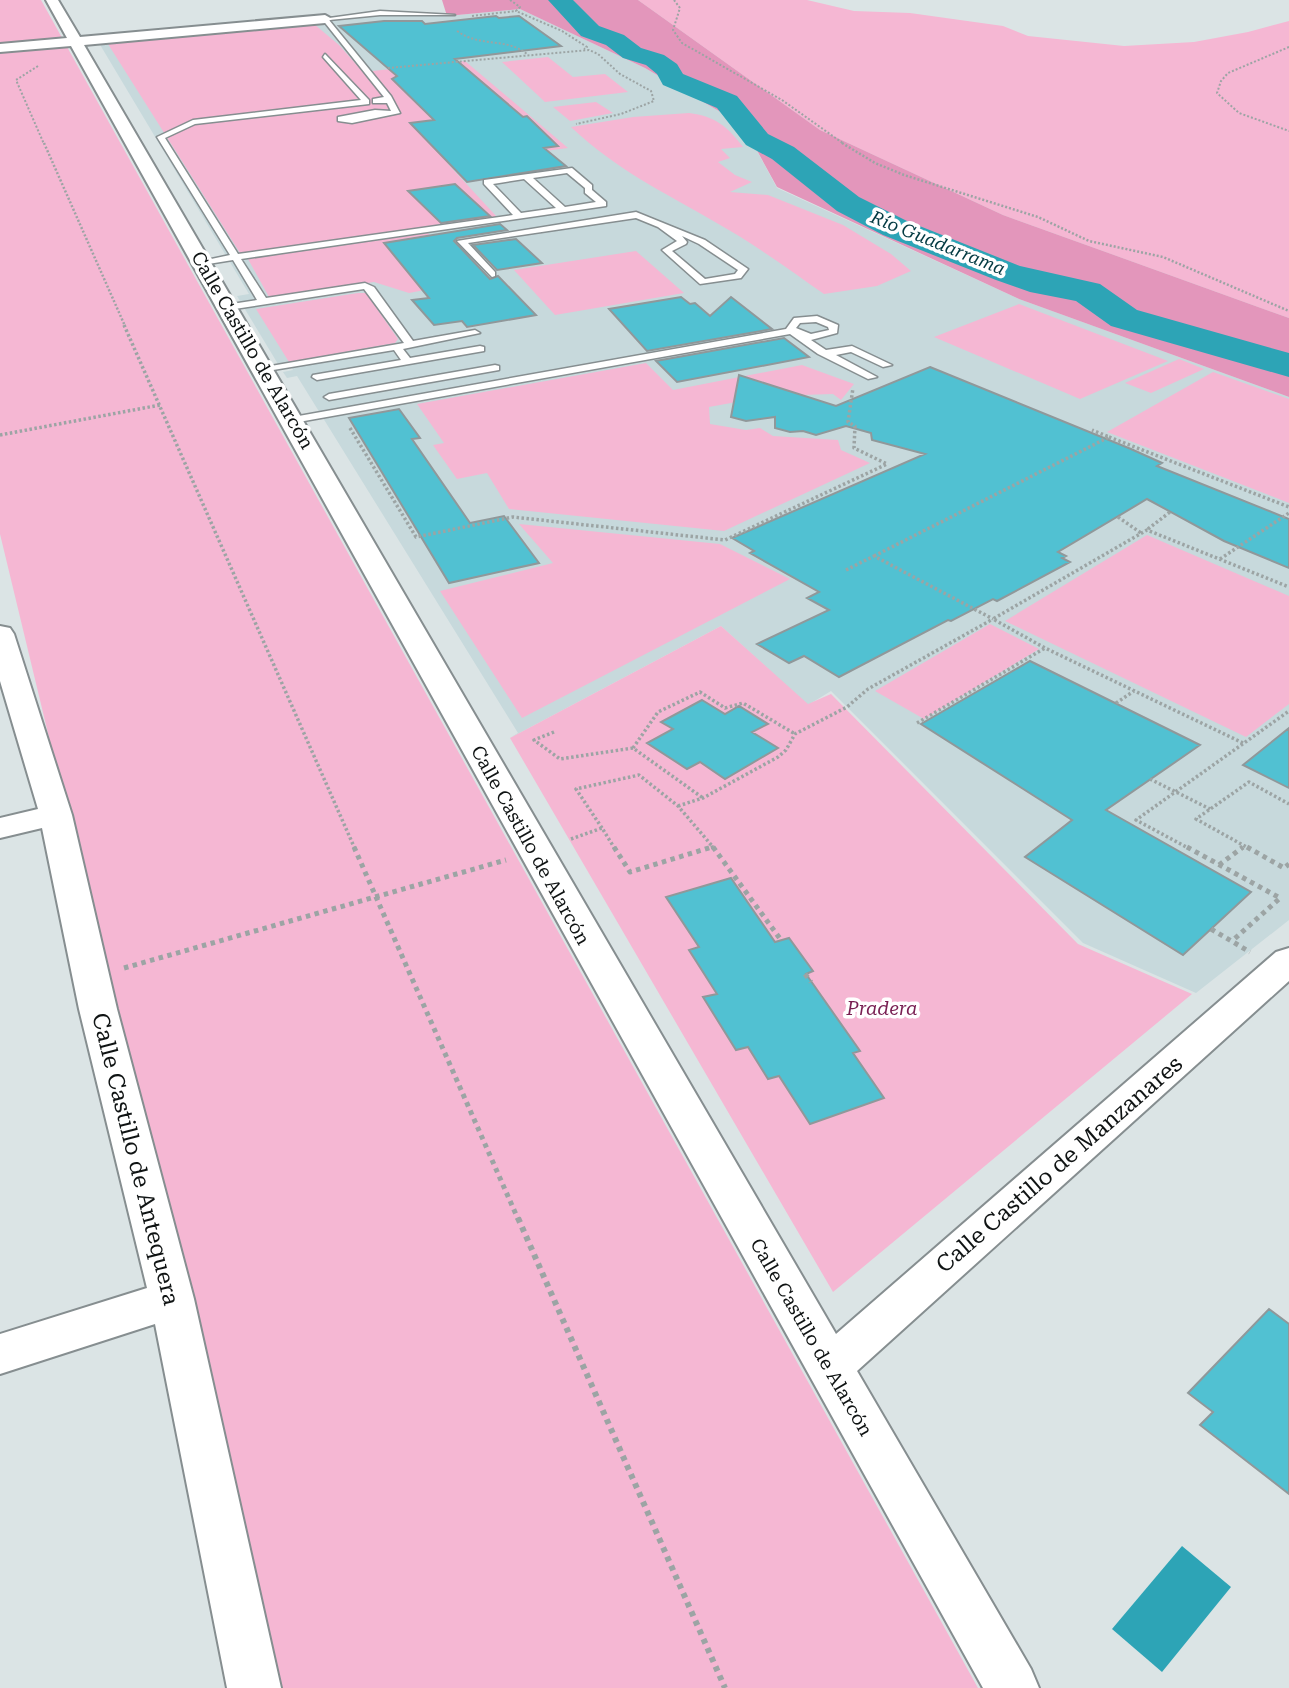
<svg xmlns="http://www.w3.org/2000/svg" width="1289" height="1688" font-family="'Roboto Serif',serif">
	<rect width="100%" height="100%" fill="#dbe4e5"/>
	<path fill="#c7d9dc" d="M 520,9 L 645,68 L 743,125 L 777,188 L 1019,299 L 1289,397 L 1289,920 L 1196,993 L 1083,943 L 831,691 L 808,705 L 721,626 L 510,738 L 518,733 L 297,376 L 287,378 L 283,372 L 293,370 L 289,362 L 278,364 L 237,296 L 249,294 L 99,43 L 378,14 L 447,16 Z"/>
	<path fill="#f5b7d3" d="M 0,0 L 41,0 L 978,1688 L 278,1688 L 0,534 Z
		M 638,0 L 807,0 L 854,11 L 910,13 L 1003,26 L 1028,36 L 1124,46 L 1194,42 L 1248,32 L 1289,21 L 1289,318 L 1003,215 L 820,130 Z
		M 314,24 L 339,45 L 363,72 L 465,61 L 568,148 L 448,164 L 497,217 L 240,253 L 108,44 Z
		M 548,57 L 573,77 L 605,74 L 628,92 L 545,102 L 502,62 Z
		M 596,102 L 613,113 L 570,121 L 553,107 Z
		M 689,113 C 715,116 728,127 743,147 L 721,149 L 730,158 L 718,162 L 735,175 L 752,182 L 730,192 L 768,195 L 843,225 L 891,254 L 911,271 L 877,286 L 824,294 C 788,269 753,243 715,222 C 662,191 618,171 571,127 L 633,117 Z
		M 428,233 L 472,281 L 409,293 L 374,282 L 269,297 L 248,259 Z
		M 636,251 L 684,293 L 555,315 L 514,270 Z
		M 358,293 L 366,293 L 398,339 L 395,343 L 289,362 L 256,309 Z
		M 1019,304 L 1168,361 L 1080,399 L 934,337 Z
		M 1179,359 L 1204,369 L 1151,393 L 1125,383 Z
		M 646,363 L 673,390 L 802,365 L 854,384 L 841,400 L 833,394 L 769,396 L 709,407 L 710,424 L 746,430 L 760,428 L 773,436 L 838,440 L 841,450 L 870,463 L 724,531 L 509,509 L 487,473 L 457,479 L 433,445 L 444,443 L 417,404 Z
		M 1213,372 L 1289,399 L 1289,503 L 1107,432 Z
		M 519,524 L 720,544 L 790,579 L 522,718 L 440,591 L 553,563 Z
		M 1147,535 L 1289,596 L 1289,704 L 1246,737 L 1005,621 Z
		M 990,624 L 1039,649 L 924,719 L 875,691 Z
		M 721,626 L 808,704 L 831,694 L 1078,944 L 1192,994 L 833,1292 L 510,738 Z"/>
	<path fill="#e396bb" d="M 442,0 L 638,0 L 820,130 L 1003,215 L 1289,318 L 1289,397 L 1019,299 L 777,187 L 743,125 L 645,68 L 520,9 L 447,16 Z"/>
	<path fill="#2da4b6" d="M 1182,1546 L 1231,1587 L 1162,1672 L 1112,1629 Z"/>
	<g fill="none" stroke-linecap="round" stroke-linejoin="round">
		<path fill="#2da4b6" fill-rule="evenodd" d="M 548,0 L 573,0 L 599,26 L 624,35 L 641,48 L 664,55 L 677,64 L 683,74 L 737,96 L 768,134 L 794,147 L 859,197 L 907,221 L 1020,266 L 1100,284 L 1137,310 L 1289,353 L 1289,377 L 1111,326 L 1076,301 L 1030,292 L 996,280 L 883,235 L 837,211 L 772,159 L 746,145 L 717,108 L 663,85 L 657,74 L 646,65 L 623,58 L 606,45 L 581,36 Z"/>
	</g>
	<path fill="#51c1d2" stroke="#90989a" stroke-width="2" d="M 496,16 L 499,18 L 519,16 L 561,46 L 455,59 L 523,117 L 527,116 L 558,146 L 544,148 L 566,166 L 467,182 L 410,123 L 434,120 L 392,79 L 397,76 L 339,26 L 384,21 L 422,21 L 425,24 Z
		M 455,184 L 490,216 L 441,223 L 408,191 Z
		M 500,224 L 507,230 L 457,238 L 454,241 L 490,279 L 498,276 L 536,315 L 467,327 L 462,321 L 434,325 L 412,300 L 429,298 L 384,243 Z
		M 516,239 L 542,263 L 497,270 L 473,245 Z
		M 681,297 L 690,304 L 695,303 L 710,316 L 731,297 L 772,329 L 647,351 L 609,309 Z
		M 784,338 L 809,357 L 677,382 L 656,361 Z
		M 930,367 L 1131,449 L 1162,463 L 1157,466 L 1289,519 L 1289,568 L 1224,541 L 1147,499 L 1058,552 L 1066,556 L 1062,558 L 1070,562 L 997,601 L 993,599 L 951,621 L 948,620 L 839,677 L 804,656 L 789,663 L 757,644 L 829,610 L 807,598 L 819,592 L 750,553 L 754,551 L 732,538 L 925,454 L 872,440 L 871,433 L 846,426 L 816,435 L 803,431 L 790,432 L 775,428 L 775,417 L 746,421 L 731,417 L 739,375 L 836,406 Z
		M 399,409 L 420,438 L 412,439 L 470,523 L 504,516 L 539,563 L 449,583 L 349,418 Z
		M 1030,661 L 1200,745 L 1106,810 L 1251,892 L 1183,955 L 1025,857 L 1072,820 L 921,724 Z
		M 702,700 L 725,714 L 739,706 L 768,724 L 752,732 L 778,748 L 725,779 L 700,762 L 687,769 L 647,743 L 673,729 L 661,722 Z
		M 1289,728 L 1289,788 L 1243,765 Z
		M 731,878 L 775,942 L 789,938 L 813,971 L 806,974 L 860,1051 L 853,1053 L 884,1098 L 810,1124 L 779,1076 L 768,1079 L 748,1047 L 736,1050 L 703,997 L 717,994 L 689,950 L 699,947 L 666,897 Z
		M 1269,1309 L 1289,1324 L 1289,1494 L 1200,1425 L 1213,1412 L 1188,1393 Z"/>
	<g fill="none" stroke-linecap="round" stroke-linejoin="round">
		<defs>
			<path id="service" d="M 380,11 L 455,15 L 380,15 L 329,20 L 391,96 L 400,113 L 352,123 L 338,121 L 338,117 L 375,110 L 391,111 L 387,103 L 373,103 L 373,99 L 384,97 L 322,19 Z
				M 325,54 L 369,100 L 369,104 L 195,124 L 165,138 L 238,254 L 513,215 L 484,184 L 484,180 L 572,168 L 592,185 L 592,190 L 606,202 L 606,206 L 241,259 L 266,298 L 365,283 L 374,287 L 413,341 L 475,330 L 480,333 L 403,349 L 410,358 L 480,346 L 484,347 L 484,351 L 317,380 L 312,377 L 313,375 L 401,360 L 394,350 L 261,372 L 261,368 L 265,367 L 404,343 L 364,289 L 228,310 L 223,307 L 225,305 L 257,300 L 233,260 L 202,265 L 197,262 L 230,255 L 157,137 L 193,120 L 361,100 L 323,57 ZM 567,173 L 585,188 L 585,193 L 596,202 L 565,207 L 533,178 ZM 524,179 L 556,208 L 521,213 L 493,184 Z
				M 636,212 L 705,240 L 748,269 L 741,278 L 700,284 L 662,250 L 677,241 L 658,227 L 636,218 L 468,243 L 495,272 L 495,276 L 492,277 L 457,241 ZM 682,236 L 699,244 L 738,270 L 735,274 L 705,279 L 672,251 L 686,244 L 687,242 Z
				M 817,316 L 838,325 L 837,333 L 811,340 L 826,350 L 852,346 L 892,365 L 883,367 L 851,352 L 836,355 L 877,377 L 868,379 L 818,354 L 790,334 L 293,423 L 288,420 L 293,417 L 786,329 L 794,318 ZM 816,322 L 828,327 L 829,330 L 811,334 L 796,328 L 800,323 Z
				M 495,365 L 499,366 L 499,370 L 329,400 L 324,397 L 329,394 Z"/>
			<path id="minor" d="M 46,0 L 58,0 L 80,37 L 325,15 L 332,19 L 325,23 L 84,45 L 836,1334 L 1276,952 L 1289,948 L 1289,981 L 857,1371 L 1031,1669 L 1039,1688 L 983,1688 L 71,46 L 0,52 L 0,44 L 67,38 Z
				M 0,626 L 10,628 L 14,634 L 72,815 L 117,1009 L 194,1299 L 281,1688 L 227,1688 L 155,1324 L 0,1374 L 0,1334 L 147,1288 L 79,1009 L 42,828 L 0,838 L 0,818 L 38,809 L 0,681 Z"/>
		</defs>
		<use href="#service" stroke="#868e90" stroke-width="3"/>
		<use href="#minor" stroke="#868e90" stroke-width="4"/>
		<path stroke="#9ca4a4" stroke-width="2" stroke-dasharray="2 2" stroke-linecap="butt" d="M 510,0 L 520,7 L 516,11 L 562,31 L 587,47 L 584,49
			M 674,0 L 680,8 L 673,30 L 682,43 L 782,100 L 844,144
			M 472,16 L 516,11
			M 457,31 C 481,48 506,37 527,54
			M 1289,47 L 1228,73 L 1221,81 L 1217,93 L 1239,113 L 1289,131
			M 38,66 L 16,80 L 44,144
			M 388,68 L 589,50 L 598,54 L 620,74 L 651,91 L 654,101 L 621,114 L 576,124"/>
		<path stroke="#9ca4a4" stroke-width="2.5" stroke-dasharray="2 2" stroke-linecap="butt" d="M 44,143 L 125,326
			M 842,143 L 875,163 L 904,175 L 1038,217 L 1089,241 L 1163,257 L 1289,311"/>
		<path stroke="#9ca4a4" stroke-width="3.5" stroke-dasharray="2.5 2.5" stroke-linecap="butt" d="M 124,325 L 355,849
			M 350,428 L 416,537 L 513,517 L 725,540 L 887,464 L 854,448 L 855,426 L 848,422 L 853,388
			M 0,435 L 160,405
			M 1109,437 L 1289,507
			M 1118,517 L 1141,533
			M 1148,529 L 1170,512
			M 874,556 L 1109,437 L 1092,430
			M 1220,559 L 1289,513
			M 846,570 L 874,556 L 993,619
			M 1116,703 L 1134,691
			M 917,723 L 1045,648
			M 554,732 L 534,740 L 560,759 L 633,748 L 703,798
			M 1243,743 L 1045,648 L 993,619 L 1147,530 L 1289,587
			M 633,748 L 658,712 L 700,692 L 725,708 L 743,703 L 795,734
			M 1150,779 L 1210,809
			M 678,806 L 703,798 L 778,757 L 786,750 L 795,734 L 847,707 L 868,689 L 993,619
			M 602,828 L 576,789 L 639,775 L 678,806 L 713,847
			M 571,839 L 602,828 L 615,849
			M 706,849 L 713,847 L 715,849
			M 1190,849 L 1136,820 L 1289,711
			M 1241,849 L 1245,846
			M 1250,849 L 1196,819 L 1249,782 L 1289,804"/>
		<path stroke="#9ca4a4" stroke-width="5" stroke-dasharray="4.5 4.5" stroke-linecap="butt" d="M 354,847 L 518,1219
			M 614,847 L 630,872 L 712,847
			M 713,847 L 781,940
			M 1187,847 L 1280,898 L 1232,941
			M 1247,847 L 1284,868 L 1289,864
			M 1219,865 L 1243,847
			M 1211,929 L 1250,952
			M 124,968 L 506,860
			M 805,974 L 811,982"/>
		<path stroke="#9ca4a4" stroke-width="6" stroke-dasharray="5 5" stroke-linecap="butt" d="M 518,1218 L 725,1688"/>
		<use href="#service" fill="#fff" fill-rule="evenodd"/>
		<use href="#minor" fill="#fff" fill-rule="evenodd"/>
	</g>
	<g text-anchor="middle" stroke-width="7" stroke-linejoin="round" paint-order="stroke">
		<g font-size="18" font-style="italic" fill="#033a42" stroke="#fff">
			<text transform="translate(938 243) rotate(22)" y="6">Río Guadarrama</text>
		</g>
		<g font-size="19" fill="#0f1313" stroke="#fff">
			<text transform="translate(253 350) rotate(60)" y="7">Calle Castillo de Alarcón</text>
			<text transform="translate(531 845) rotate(61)" y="7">Calle Castillo de Alarcón</text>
			<text transform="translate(812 1337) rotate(60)" y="7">Calle Castillo de Alarcón</text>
		</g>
		<g font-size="19" font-style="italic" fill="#781f52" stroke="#fff">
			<text x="882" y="1015">Pradera</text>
		</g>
		<g font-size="23" fill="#0f1313" stroke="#fff">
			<text transform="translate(136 1159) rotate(76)" y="8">Calle Castillo de Antequera</text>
			<text transform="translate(1059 1164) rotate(-41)" y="8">Calle Castillo de Manzanares</text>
		</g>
	</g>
</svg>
